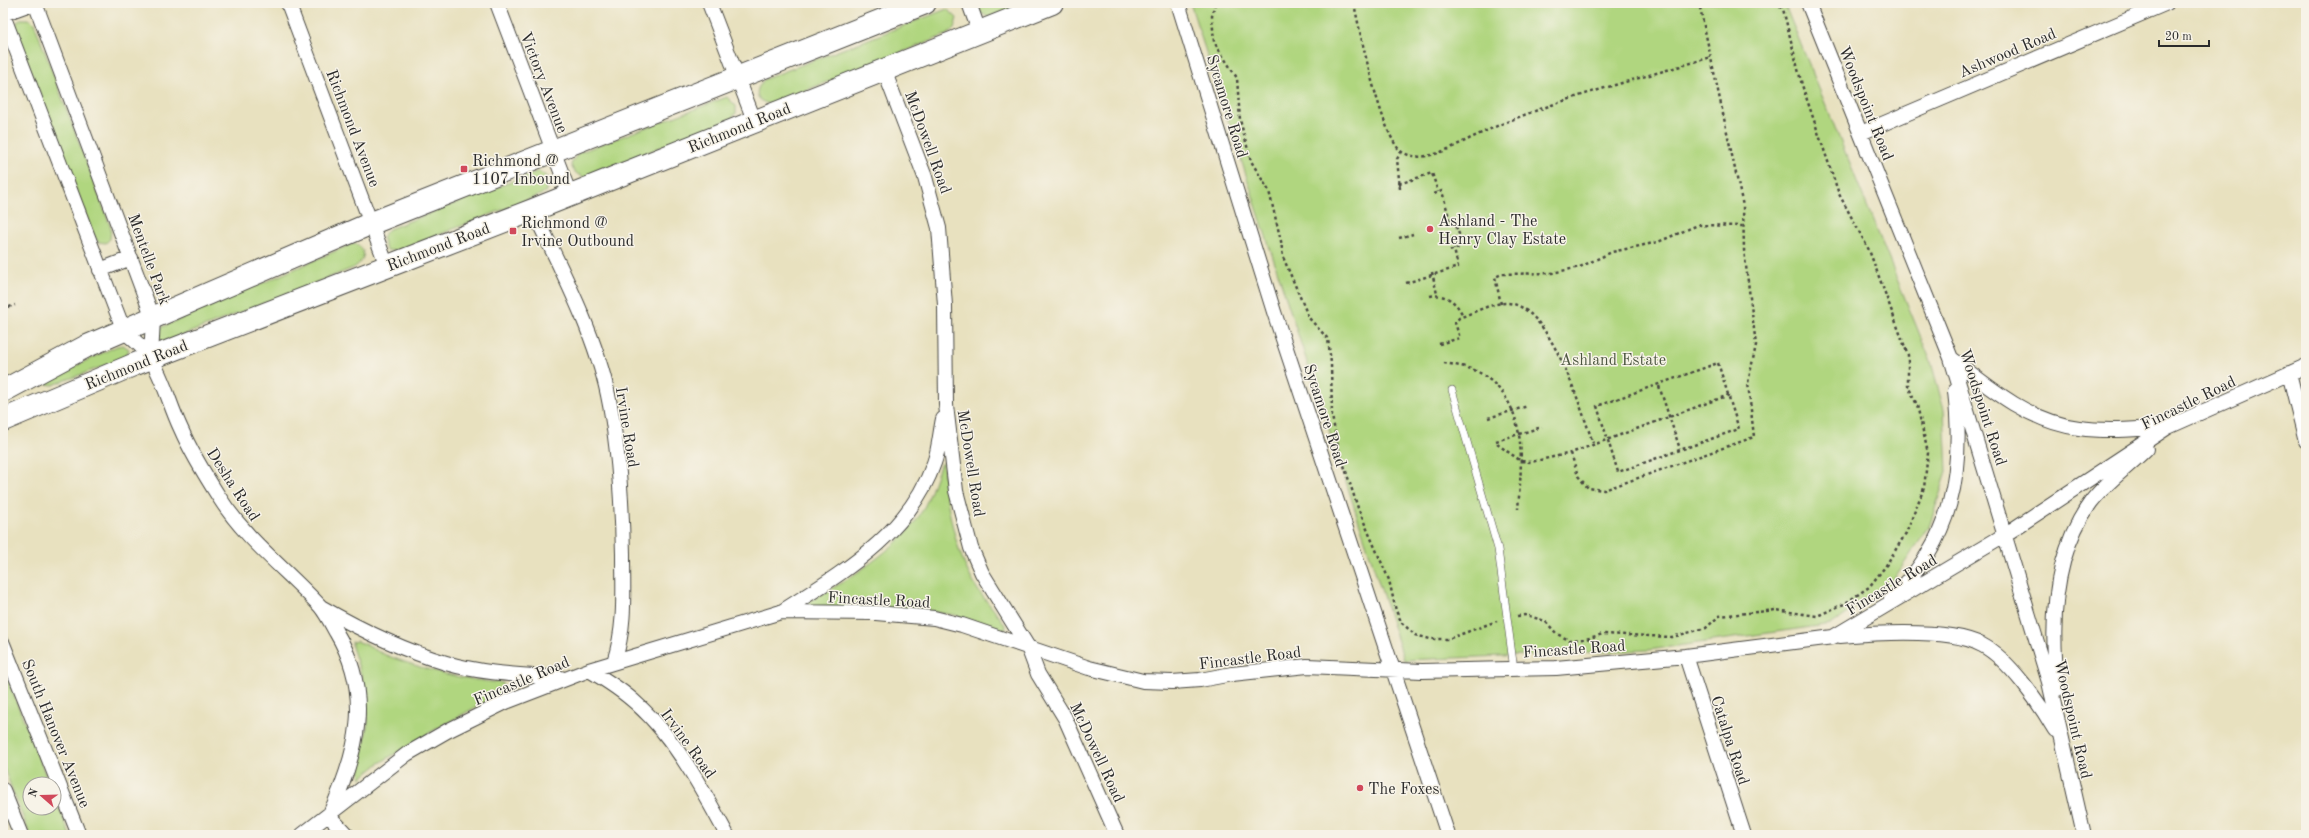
<svg xmlns="http://www.w3.org/2000/svg" width="2309" height="838" font-family="'Old Standard TT',serif">
	<rect width="100%" height="100%" fill="#f7f3e8"/>
	<filter id="ink" filterUnits="userSpaceOnUse"><feTurbulence type="fractalNoise" baseFrequency=".025" numOctaves="2"/><feDisplacementMap in="SourceGraphic" scale="8" xChannelSelector="R" yChannelSelector="G"/><feConvolveMatrix kernelMatrix="1 2 1 2 8 2 1 2 1" color-interpolation-filters="sRGB"/></filter>
	<filter id="wash" filterUnits="userSpaceOnUse"><feTurbulence type="fractalNoise" baseFrequency=".012" numOctaves="4" result="noise"/><feDisplacementMap in="SourceGraphic" scale="16" xChannelSelector="R" yChannelSelector="G"/><feGaussianBlur stdDeviation="0.9" result="paint"/><feColorMatrix in="noise" values="0 0 0 0 0 0 0 0 0 0 0 0 0 0 0 0 0 1.4 0 .05"/><feComposite in="paint" operator="in"/></filter>
	<g filter="url(#wash)">
		<rect width="100%" height="100%" fill="#e8e1bf"/>
		<path fill="#b0d67f" stroke="#6e8055" d="M 1031,3 L 988,17 L 981,13 L 978,4 Z
			M 1190,3 L 1784,3 L 1931,362 L 1944,410 L 1947,472 L 1929,527 L 1889,586 L 1832,624 L 1649,650 L 1404,660 Z
			M 947,9 L 957,18 L 954,29 L 948,34 L 771,104 C 754,102 754,89 765,79 Z
			M 20,19 L 29,19 L 34,23 L 111,228 L 110,239 L 106,243 L 98,242 L 93,234 L 17,34 L 15,25 Z
			M 727,97 L 736,106 L 736,113 L 731,119 L 585,177 C 577,175 573,172 571,164 L 578,153 Z
			M 539,171 L 547,177 L 546,191 L 540,195 L 397,251 L 386,250 L 382,237 L 389,229 Z
			M 354,243 C 369,249 364,262 353,268 L 168,341 L 157,340 L 157,330 L 160,328 Z
			M 123,345 L 129,349 L 125,358 L 53,385 L 47,384 L 48,379 L 117,346 Z
			M 941,463 L 943,464 C 946,504 956,559 980,593 C 988,604 999,614 1006,627 L 1005,631 L 955,615 L 907,608 L 804,609 L 804,604 C 842,584 889,555 915,522 C 928,505 934,482 941,463 Z
			M 357,641 C 368,645 377,652 388,656 C 425,670 463,680 503,683 L 503,692 L 429,733 L 378,764 L 361,778 L 360,771 L 368,721 L 362,677 L 352,647 L 352,642 Z
			M 3,668 L 49,784 L 30,784 L 30,808 L 54,808 L 54,795 L 70,835 L 30,835 L 3,766 Z"/>
	</g>
	<g filter="url(#ink)">
		<g fill="none" stroke-linecap="round" stroke-linejoin="round">
			<defs>
				<path id="lane" d="M 1452,390 L 1498,549 L 1514,670"/>
				<path id="street" d="M 35,3 L 153,318 L 151,358
					M 288,3 L 387,266
					M 497,3 L 570,195
					M 709,3 L 754,120
					M 969,3 L 979,31
					M 1178,3 L 1274,312 L 1448,835
					M 1808,3 L 1951,358 L 2049,682 L 2084,835
					M 3,14 L 33,3
					M 3,15 L 124,331 C 132,339 145,348 151,359 C 164,380 170,406 181,429 C 191,452 205,475 219,497 C 246,540 286,569 320,606 C 326,613 331,623 336,632 C 374,695 357,754 329,816 L 347,835
					M 884,70 L 925,177 L 939,228 L 945,305 L 946,405 L 956,491 L 971,548 L 982,573 L 1028,647 L 1038,674 L 1065,718 L 1117,835
					M 1861,133 L 2167,3
					M 533,210 C 560,267 595,333 608,395 C 619,447 622,501 623,554 C 623,591 626,626 614,662
					M 100,270 L 131,258
					M 1951,358 C 1989,388 2030,422 2079,428 C 2108,432 2138,429 2167,427
					M 2289,373 L 2306,441
					M 1891,599 C 1953,540 1964,472 1955,391
					M 321,607 C 361,630 402,650 446,663 C 483,674 523,675 561,678
					M 781,612 C 841,573 909,535 934,463 C 939,450 940,433 943,419
					M 1840,636 C 1875,633 1951,628 1982,645 C 2009,659 2040,704 2055,730
					M 3,644 L 79,835
					M 1686,656 L 1744,835
					M 589,670 C 606,680 622,690 637,704 C 675,738 703,790 727,835
					M 2058,689 C 2050,626 2052,556 2091,502 C 2106,482 2128,467 2146,449
					M 3,790 L 21,835
					M 302,835 L 407,754 L 447,731 L 506,702 L 589,670 L 781,612 L 876,613 L 934,618 L 962,625 L 1089,668 L 1143,681 L 1172,682 L 1200,680 L 1232,674 L 1307,666 L 1422,671 L 1556,668 L 1686,656 L 1833,637 L 2006,534 L 2168,427 L 2306,366"/>
				<path id="primary" d="M 3,391 L 85,347 L 372,223 L 925,3
					M 3,420 L 133,365 L 533,210 L 1052,3"/>
			</defs>
			<use href="#lane" stroke="#474641" stroke-width="8"/>
			<use href="#street" stroke="#474641" stroke-width="16"/>
			<use href="#primary" stroke="#474641" stroke-width="24"/>
			<path stroke="#474641" stroke-width="2.5" stroke-dasharray="3 3" stroke-linecap="butt" d="M 1215,3 L 1212,16 L 1214,42 L 1237,78 L 1240,120 L 1251,161 L 1269,191 L 1281,241 L 1283,257 L 1309,318 L 1328,339 L 1331,363 L 1332,416 L 1338,447 L 1358,508 L 1389,580 L 1396,611 L 1402,623 L 1415,635 L 1430,639 L 1448,639 L 1497,621
				M 1354,3 C 1359,29 1382,139 1402,152 C 1422,164 1446,150 1465,141 C 1542,102 1629,82 1711,57
				M 1399,184 L 1432,173 L 1438,192
				M 1400,189 L 1397,159 L 1401,152
				M 1434,194 L 1442,191 L 1450,221 L 1455,224 L 1459,234 L 1456,240 L 1459,248 L 1449,251
				M 1399,238 L 1413,234
				M 1432,272 L 1437,294
				M 1406,283 L 1458,267 L 1454,249
				M 1430,296 C 1445,293 1457,302 1463,316
				M 1501,304 L 1495,277 L 1502,274 L 1552,273 L 1580,267 L 1612,252 L 1658,242 L 1698,225 L 1742,226
				M 3,309 L 15,305
				M 1439,344 L 1460,338 L 1455,323 L 1459,318 C 1473,313 1491,303 1506,303 C 1549,302 1581,409 1593,443
				M 1444,363 C 1455,365 1470,367 1480,373 C 1529,403 1522,460 1518,509
				M 1718,363 L 1739,429 L 1618,472 L 1597,406 Z
				M 1659,386 L 1680,449
				M 1488,418 L 1528,406
				M 1496,441 L 1542,427
				M 1497,444 L 1521,461 L 1531,462 L 1571,453 L 1729,395
				M 1571,453 L 1578,476 L 1588,488 L 1604,490 L 1754,437 L 1748,383 L 1756,345 L 1744,250 L 1743,206 L 1699,3
				M 1517,616 L 1526,615 L 1545,621 L 1557,634 L 1569,640 L 1586,639 L 1603,634 L 1672,637 L 1706,628 L 1719,616 L 1776,610 L 1817,616 L 1844,604 L 1869,587 L 1885,567 L 1906,533 L 1924,488 L 1928,453 L 1917,405 L 1908,386 L 1908,355 L 1869,250 L 1839,194 L 1802,85 L 1783,9 L 1777,3"/>
			<use href="#lane" stroke="#fff" stroke-width="7"/>
			<use href="#street" stroke="#fff" stroke-width="14"/>
			<use href="#primary" stroke="#fff" stroke-width="22"/>
		</g>
	</g>
	<g fill="#d1495b" stroke="#f7f3e8" stroke-width="1.5">
		<rect x="460" y="165" width="8" height="8" rx="2"/>
		<circle cx="1430" cy="229" r="4"/>
		<rect x="509" y="227" width="8" height="8" rx="2"/>
		<circle cx="1360" cy="788" r="4"/>
	</g>
	<g text-anchor="middle" stroke-width="3" stroke-linejoin="round" paint-order="stroke">
		<g font-size="16" fill="#2b2b2b" stroke="#f7f3e8">
			<text transform="translate(2007 52) rotate(-23)" y="6">Ashwood Road</text>
			<text transform="translate(545 82) rotate(69)" y="6">Victory Avenue</text>
			<text transform="translate(1867 103) rotate(68)" y="6">Woodspoint Road</text>
			<text transform="translate(1228 106) rotate(73)" y="6">Sycamore Road</text>
			<text transform="translate(739 127) rotate(-22)" y="6">Richmond Road</text>
			<text transform="translate(354 128) rotate(69)" y="6">Richmond Avenue</text>
			<text transform="translate(929 142) rotate(70)" y="6">McDowell Road</text>
			<text transform="translate(438 246) rotate(-21)" y="6">Richmond Road</text>
			<text transform="translate(150 259) rotate(70)" y="6">Mentelle Park</text>
			<text transform="translate(136 364) rotate(-22)" y="6">Richmond Road</text>
			<text transform="translate(2188 402) rotate(-26)" y="6">Fincastle Road</text>
			<text transform="translate(1984 407) rotate(72)" y="6">Woodspoint Road</text>
			<text transform="translate(1326 415) rotate(72)" y="6">Sycamore Road</text>
			<text transform="translate(628 427) rotate(81)" y="6">Irvine Road</text>
			<text transform="translate(972 463) rotate(81)" y="6">McDowell Road</text>
			<text transform="translate(234 484) rotate(57)" y="6">Desha Road</text>
			<text transform="translate(1891 584) rotate(-31)" y="6">Fincastle Road</text>
			<text transform="translate(879 599) rotate(3)" y="6">Fincastle Road</text>
			<text transform="translate(1574 648) rotate(-4)" y="6">Fincastle Road</text>
			<text transform="translate(1250 657) rotate(-7)" y="6">Fincastle Road</text>
			<text transform="translate(521 680) rotate(-23)" y="6">Fincastle Road</text>
			<text transform="translate(2074 719) rotate(77)" y="6">Woodspoint Road</text>
			<text transform="translate(57 733) rotate(68)" y="6">South Hanover Avenue</text>
			<text transform="translate(1731 740) rotate(72)" y="6">Catalpa Road</text>
			<text transform="translate(689 743) rotate(54)" y="6">Irvine Road</text>
			<text transform="translate(1098 752) rotate(65)" y="6">McDowell Road</text>
		</g>
		<g font-size="16" fill="#2b2b2b" stroke="#f7f3e8" text-anchor="start">
			<text x="472" y="166">Richmond @<tspan x="472" dy="18">1107 Inbound</tspan></text>
			<text x="1438" y="226">Ashland - The<tspan x="1438" dy="18">Henry Clay Estate</tspan></text>
			<text x="521" y="228">Richmond @<tspan x="521" dy="18">Irvine Outbound</tspan></text>
			<text x="1368" y="794">The Foxes</text>
		</g>
		<g font-size="16" fill="#4c5640" stroke="#f7f3e8">
			<text x="1613" y="365">Ashland Estate</text>
		</g>
	</g>
	<rect width="2309" height="838" fill="none" stroke="#f7f3e8" stroke-width="16"/>
	<g transform="translate(42 796) rotate(290)"><circle r="19" fill="#f7f3e8" stroke="#a5a39c"/>
	<path d="M0-3L7 15L0 10L-7 15Z" fill="#d1495b"/>
	<text y="-6" font-size="11" font-weight="bold" text-anchor="middle" fill="#2b2b2b">N</text>
	</g>
	<path d="M2159 40v6h50v-6" fill="none" stroke="#2b2b2b" stroke-width="2"/>
	<text x="2165" y="40" font-size="12" fill="#2b2b2b" stroke="#f7f3e8" stroke-width="3" paint-order="stroke">20 m</text>
</svg>
